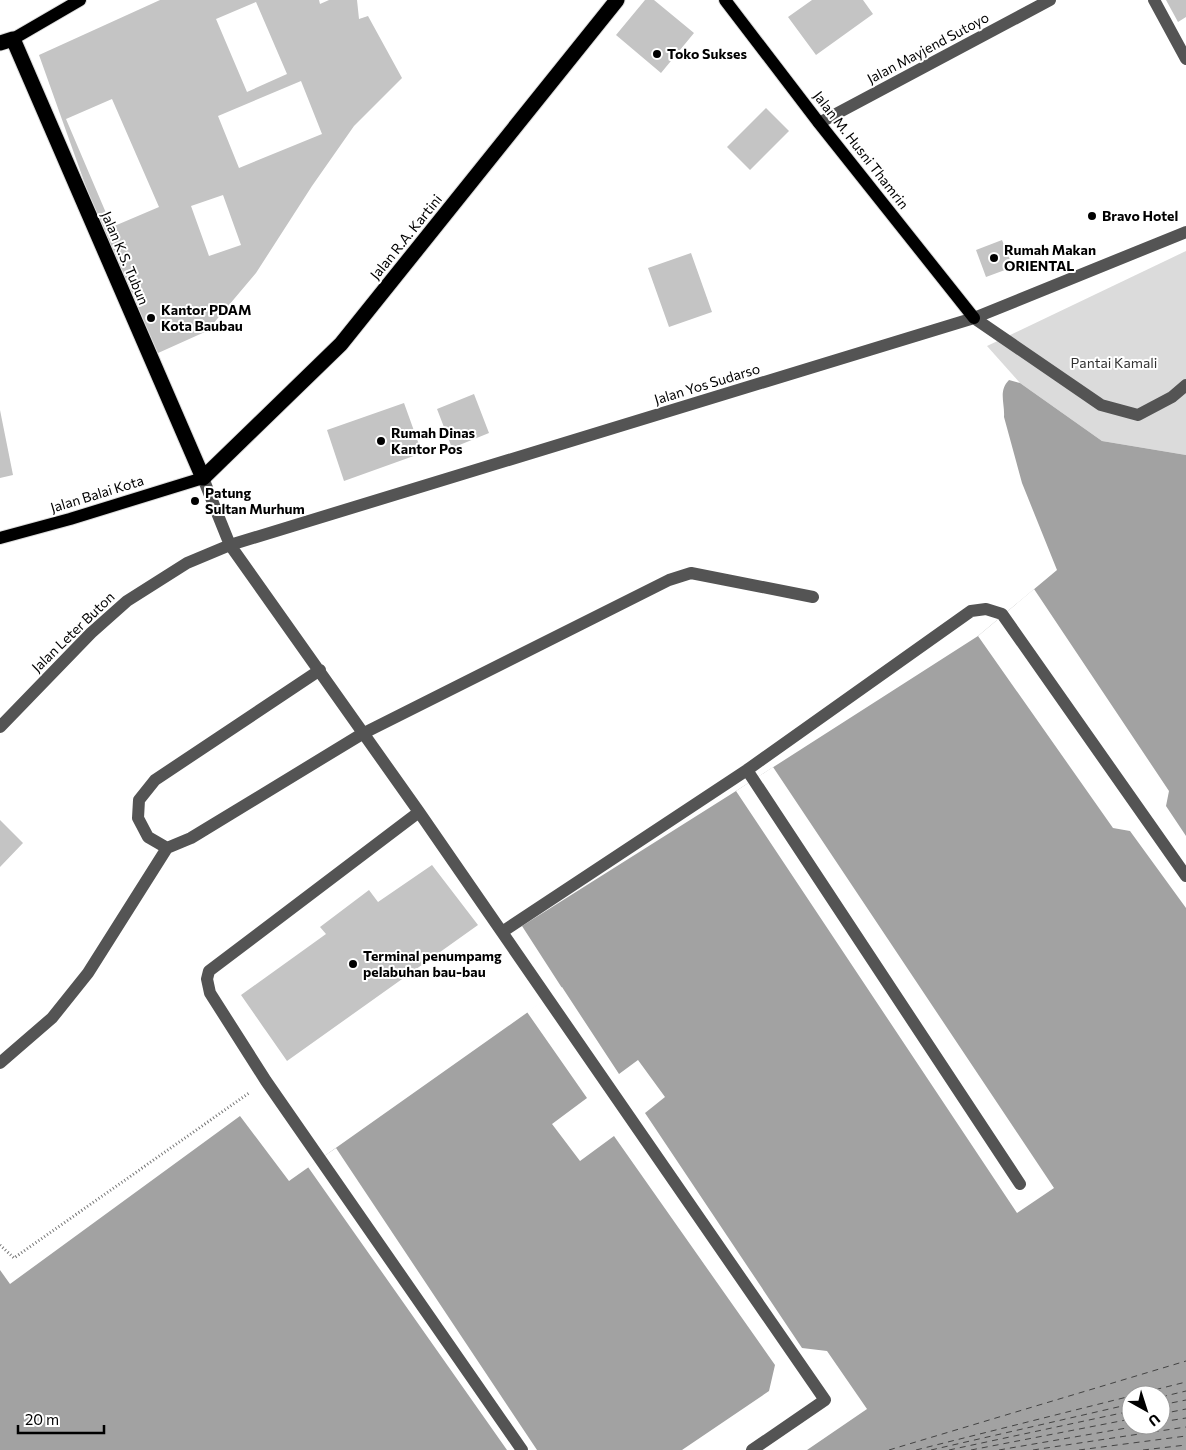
<svg xmlns="http://www.w3.org/2000/svg" width="1186" height="1450" font-family="Commissioner,sans-serif">
	<rect width="100%" height="100%" fill="#fff"/>
	<path fill="#dbdbdb" d="M 1186,251 L 1186,455 L 1102,441 L 1020,383 L 987,346 Z"/>
	<path fill="#a2a2a2" fill-rule="evenodd" d="M 1009,380 L 1020,383 L 1102,441 L 1186,455 L 1186,1450 L 0,1450 L 0,1270 L 10,1284 L 240,1116 L 289,1181 L 562,988 L 522,926 L 736,791 L 978,636 L 1057,570 L 1022,483 L 1004,417 C 1005,403 998,391 1009,380 ZM 1131,1395 L 1161,1395 L 1161,1425 L 1131,1425 Z"/>
	<path fill="#fff" d="M 1034,589 L 1169,791 L 1166,806 L 1186,836 L 1186,908 L 1130,831 L 1113,828 L 978,636 Z
		M 773,767 L 1054,1188 L 1017,1213 L 736,791 Z
		M 562,987 L 619,1074 L 638,1060 L 665,1097 L 645,1113 L 802,1348 L 827,1351 L 867,1409 L 807,1450 L 682,1450 L 769,1391 L 775,1365 L 614,1136 L 580,1161 L 552,1124 L 587,1098 L 527,1012 Z
		M 336,1148 L 537,1450 L 507,1450 L 308,1167 Z"/>
	<g fill="none" stroke-linecap="round" stroke-linejoin="round">
		<path stroke="#434343" stroke-width="1" stroke-dasharray="6 5" stroke-linecap="butt" d="M 1134,1395 L 1186,1382
			M 1161,1397 L 1186,1391
			M 1161,1405 L 1186,1400
			M 1161,1414 L 1186,1409
			M 1161,1422 L 1186,1418
			M 889,1450 L 1186,1361
			M 916,1450 L 1131,1396
			M 931,1450 L 1131,1404
			M 949,1450 L 1131,1411
			M 971,1450 L 1131,1419
			M 999,1450 L 1144,1425
			M 1033,1450 L 1186,1427
			M 1079,1450 L 1186,1436
			M 1143,1450 L 1186,1445"/>
	</g>
	<path fill="#c4c4c4" fill-rule="evenodd" d="M 160,0 L 319,0 L 320,4 L 329,0 L 357,0 L 359,19 L 368,16 L 402,78 L 354,126 L 312,186 L 256,273 L 207,331 L 147,358 L 39,55 ZM 256,2 L 287,74 L 247,92 L 216,19 ZM 301,81 L 322,134 L 239,168 L 218,116 ZM 112,99 L 159,207 L 112,227 L 66,119 ZM 223,195 L 241,245 L 209,256 L 191,206 Z
		M 645,0 L 654,0 L 694,33 L 661,73 L 616,35 Z
		M 812,0 L 863,0 L 873,14 L 816,55 L 788,17 Z
		M 1166,0 L 1186,0 L 1186,17 L 1178,22 Z
		M 766,108 L 789,131 L 750,170 L 727,147 Z
		M 1002,240 L 1013,267 L 986,277 L 976,250 Z
		M 691,253 L 712,312 L 669,327 L 648,268 Z
		M 474,394 L 489,433 L 452,448 L 437,409 Z
		M 404,403 L 422,453 L 344,481 L 327,430 Z
		M 0,410 L 13,475 L 0,478 Z
		M 0,820 L 23,843 L 0,867 Z
		M 432,865 L 478,925 L 287,1061 L 241,995 L 326,934 L 320,927 L 369,890 L 378,902 Z"/>
	<g fill="none" stroke-linecap="round" stroke-linejoin="round">
		<defs>
			<path id="major" d="M 725,0 L 819,123 L 974,318
				M 13,39 L 80,0
				M 0,538 L 70,519 L 203,478"/>
			<path id="highway" d="M 0,43 L 13,39 L 203,478 L 341,344 L 617,0"/>
		</defs>
		<use href="#major" stroke="#dbdbdb" stroke-width="14"/>
		<use href="#highway" stroke="#dbdbdb" stroke-width="17"/>
		<path stroke="#767676" stroke-width="3" stroke-dasharray="1 2.5" stroke-linecap="butt" d="M 0,1245 L 14,1258 L 249,1093"/>
		<path stroke="#545454" stroke-width="12" d="M 1154,0 L 1186,59
			M 819,123 L 1050,0
			M 974,318 L 1101,405 L 1138,415 L 1172,397 L 1186,385
			M 203,478 L 230,545 L 419,812 L 825,1400 L 752,1450
			M 320,670 L 155,780 L 139,800 L 138,818 L 148,837 L 167,848 L 191,838 L 362,734 L 669,580 L 691,573 L 813,597
			M 0,727 L 91,633 L 127,601 L 187,563 L 230,545 L 974,318 L 1186,232
			M 747,770 L 1020,1184
			M 419,812 L 209,971 L 207,979 L 210,993 L 266,1081 L 522,1450
			M 502,932 L 747,770 L 971,611 L 986,609 L 1002,614 L 1186,876
			M 0,1063 L 52,1018 L 88,973 L 167,848"/>
		<use href="#major" stroke="#000" stroke-width="12"/>
		<use href="#highway" stroke="#000" stroke-width="15"/>
	</g>
	<g fill="#000" stroke="#fff" stroke-width="2">
		<circle cx="657" cy="54" r="5"/>
		<circle cx="1092" cy="216" r="5"/>
		<circle cx="994" cy="258" r="5"/>
		<circle cx="151" cy="318" r="5"/>
		<circle cx="381" cy="441" r="5"/>
		<circle cx="195" cy="501" r="5"/>
		<circle cx="353" cy="964" r="5"/>
	</g>
	<g text-anchor="middle" stroke-width="4" stroke-linejoin="round" paint-order="stroke">
		<g font-size="14" fill="#000" stroke="#fff">
			<text transform="translate(928 48) rotate(-28)" y="5">Jalan Mayjend Sutoyo</text>
			<text transform="translate(861 150) rotate(52)" y="5">Jalan M. Husni Thamrin</text>
			<text transform="translate(406 237) rotate(-51)" y="5">Jalan R.A. Kartini</text>
			<text transform="translate(125 258) rotate(67)" y="5">Jalan K.S. Tubun</text>
			<text transform="translate(707 384) rotate(-17)" y="5">Jalan Yos Sudarso</text>
			<text transform="translate(97 494) rotate(-17)" y="5">Jalan Balai Kota</text>
			<text transform="translate(73 632) rotate(-44)" y="5">Jalan Leter Buton</text>
		</g>
		<g font-size="14" font-weight="bold" fill="#000" stroke="#fff" text-anchor="start">
			<text x="667" y="59">Toko Sukses</text>
			<text x="1102" y="221">Bravo Hotel</text>
			<text x="1004" y="255">Rumah Makan<tspan x="1004" dy="16">ORIENTAL</tspan></text>
			<text x="161" y="315">Kantor PDAM<tspan x="161" dy="16">Kota Baubau</tspan></text>
			<text x="391" y="438">Rumah Dinas<tspan x="391" dy="16">Kantor Pos</tspan></text>
			<text x="205" y="498">Patung<tspan x="205" dy="16">Sultan Murhum</tspan></text>
			<text x="363" y="961">Terminal penumpamg<tspan x="363" dy="16">pelabuhan bau-bau</tspan></text>
		</g>
		<g font-size="14" fill="#323232" stroke="#fff">
			<text x="1114" y="368">Pantai Kamali</text>
		</g>
	</g>
	<g transform="translate(1146 1410) rotate(141)"><circle r="24" fill="#ffffff" stroke="#999999"/>
	<path d="M0-4L9 19L0 12L-9 19Z" fill="#000000"/>
	<text y="-8" font-size="14" font-weight="bold" text-anchor="middle" fill="#000000">U</text>
	</g>
	<path d="M18 1425v8h86v-8" fill="none" stroke="#000000" stroke-width="2.5"/>
	<text x="25" y="1425" font-size="15" fill="#000000" stroke="#ffffff" stroke-width="4" paint-order="stroke">20 m</text>
</svg>
